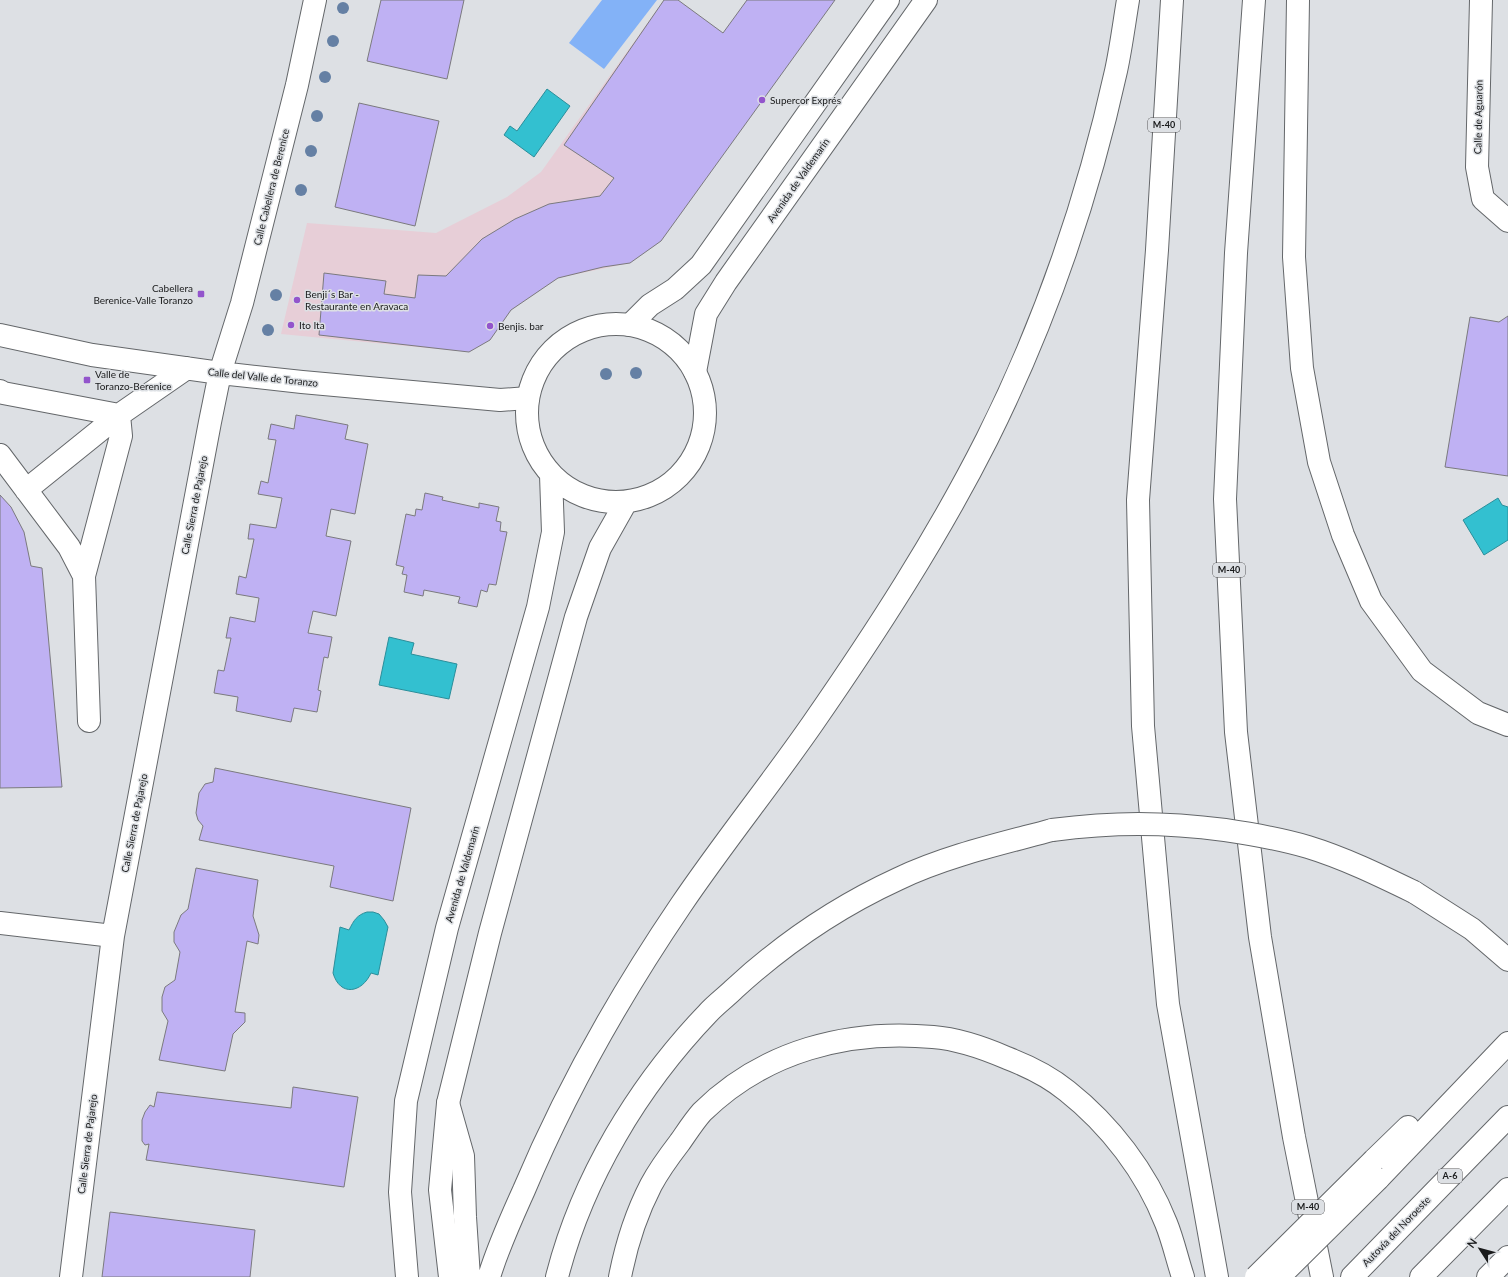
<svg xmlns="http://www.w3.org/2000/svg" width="1508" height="1277" font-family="Lato,sans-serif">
	<rect width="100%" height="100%" fill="#dde0e4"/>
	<path fill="#e7ced7" d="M 664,0 L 677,0 L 723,33 L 747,0 L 834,0 L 661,241 L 630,263 L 558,278 L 511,310 L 490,340 L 469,352 L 281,334 L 307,223 L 436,233 L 507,197 L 541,172 Z"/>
	<path fill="#83b2f7" d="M 602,0 L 657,0 L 604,69 L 569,43 Z"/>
	<path fill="#33c0d0" stroke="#2b8e9a" d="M 547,89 L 570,106 L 534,157 L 504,135 L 510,126 L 517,131 Z
		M 1498,498 L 1502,505 L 1508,507 L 1508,540 L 1484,555 L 1463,520 Z
		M 389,637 L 414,643 L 411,654 L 457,664 L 449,699 L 379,685 Z
		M 367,912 L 373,912 L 379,914 L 384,920 L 388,927 L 378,975 L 371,973 C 362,993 340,997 333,973 L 340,927 L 349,930 C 354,920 357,915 367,912 Z"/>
	<path fill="#bfb1f3" stroke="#7b7a7e" d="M 381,0 L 464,0 L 447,79 L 367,61 Z
		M 664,0 L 678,0 L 723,33 L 747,0 L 835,0 L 661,241 L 630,263 L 603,267 L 558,278 L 511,310 L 490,340 L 469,352 L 319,335 L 324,273 L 386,281 L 384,294 L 415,298 L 418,275 L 446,276 L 482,239 L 515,219 L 549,204 L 600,196 L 614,178 L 564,145 Z
		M 359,103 L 439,121 L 415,226 L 335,207 Z
		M 1508,316 L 1508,476 L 1445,467 L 1470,317 L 1499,322 Z
		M 296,415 L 348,425 L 345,439 L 368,444 L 355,514 L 331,509 L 326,536 L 351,541 L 336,616 L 313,611 L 308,633 L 332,637 L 328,658 L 324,657 L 318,690 L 321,691 L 317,712 L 294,708 L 291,722 L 236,711 L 238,697 L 214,693 L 218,670 L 224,671 L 231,638 L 226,638 L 230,617 L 255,622 L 259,598 L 236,594 L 239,576 L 246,578 L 254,539 L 248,539 L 250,524 L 276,528 L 282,498 L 258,494 L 261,481 L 268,483 L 276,440 L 268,439 L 271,424 L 294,429 Z
		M 425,493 L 443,497 L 442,500 L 479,508 L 479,503 L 499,507 L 496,521 L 501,522 L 500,531 L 507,532 L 496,585 L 489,584 L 487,592 L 481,590 L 477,607 L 458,603 L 460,597 L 424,590 L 423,596 L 404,592 L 407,575 L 402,574 L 404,567 L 396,565 L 406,514 L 415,516 L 416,509 L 422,510 Z
		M 0,495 L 11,507 L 24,532 L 31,566 L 42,568 L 62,787 L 0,788 Z
		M 215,768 L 411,808 L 393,901 L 330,887 L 334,866 L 199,840 L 203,826 L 198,820 L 196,813 L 199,793 L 205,784 L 213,782 Z
		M 196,868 L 258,880 L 253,916 L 259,935 L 258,944 L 247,941 L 235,1012 L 245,1013 L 245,1022 L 233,1034 L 225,1071 L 159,1060 L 168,1021 L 162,1011 L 162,997 L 165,987 L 175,980 L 180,952 L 174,942 L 174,932 L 181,915 L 188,909 Z
		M 293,1087 L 358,1097 L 344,1187 L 146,1160 L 149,1144 L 145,1145 L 142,1141 L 142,1120 L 145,1112 L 150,1105 L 154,1107 L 157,1092 L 291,1108 Z
		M 110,1212 L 255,1230 L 250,1277 L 102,1277 Z"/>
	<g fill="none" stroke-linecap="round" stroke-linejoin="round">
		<defs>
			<path id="minor" d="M 1481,0 L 1477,167 L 1483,199 L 1508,221
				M 630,325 L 650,305 L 675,289 L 701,265 L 888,0
				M 0,335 L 92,355 L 220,373 L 302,382 L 500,400 L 528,398
				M 695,372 L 706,314 L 726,282 L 926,0
				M 0,391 L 3,393 L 119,415 L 187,368
				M 0,455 L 69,547 L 84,576 L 89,721
				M 26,490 L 119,415 L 121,436 L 84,576
				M 0,923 L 113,936
				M 71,1277 L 113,936 L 210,422 L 220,373 L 242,303 L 297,85 L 315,0"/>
			<path id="major" d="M527 413a89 89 0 1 1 178 0a89 89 0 1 1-178 0Z
				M 407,1277 L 400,1192 L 406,1101 L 447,928 L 538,607 L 553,532 L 551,475
				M 450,1277 L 440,1190 L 448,1103 L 490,933 L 576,617 L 600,548 L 626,502"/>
			<path id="highway" d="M 1172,0 L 1157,250 L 1138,500 L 1143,726 L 1168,1004 L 1217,1277
				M 1254,0 L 1236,253 L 1225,499 L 1236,732 L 1260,937 L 1294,1137 L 1322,1277
				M 1298,0 L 1294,257 L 1302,368 L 1319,462 L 1343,535 L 1371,601 L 1422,671 L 1478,713 L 1508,725
				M 1414,892 L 1472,929 L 1508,960
				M 448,1103 L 463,1156 L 465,1217 L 469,1277
				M 1374,1160 L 1408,1127
				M 1378,1179 L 1508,1043
				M 489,1277 C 498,1247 511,1219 524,1190 C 566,1090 620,995 681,905 C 723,843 770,785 813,723 C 876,632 937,538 987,439 C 1045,323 1088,198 1116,71 C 1121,48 1124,24 1128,0
				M 557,1277 C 582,1179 638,1086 708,1013 C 716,1004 726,997 734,989 C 783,944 837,907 898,879 C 946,856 1000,844 1052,830
				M 620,1277 C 626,1246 636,1214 651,1185 C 659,1170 670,1155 680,1142 C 687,1132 694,1121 702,1112 C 764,1051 848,1029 933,1037 C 959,1039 984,1048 1007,1058 C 1028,1066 1050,1077 1067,1091 C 1110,1125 1146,1172 1166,1223 C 1173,1240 1177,1259 1183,1277
				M 1352,1277 L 1508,1117
				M 1421,1277 L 1508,1189
				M 1488,1277 L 1508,1257"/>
		</defs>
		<use href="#minor" stroke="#64676a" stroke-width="24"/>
		<use href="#major" stroke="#64676a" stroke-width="24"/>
		<use href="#highway" stroke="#64676a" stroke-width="24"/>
		<use href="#minor" stroke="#fff" stroke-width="22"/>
		<use href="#major" stroke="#fff" stroke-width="22"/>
		<use href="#highway" stroke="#fff" stroke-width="22"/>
		<defs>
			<path id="highway-bridge" d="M 1052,830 C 1114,822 1163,822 1225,830 C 1252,834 1281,839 1308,847 C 1344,858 1379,875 1414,892
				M 1256,1277 L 1374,1160
				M 1279,1277 L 1378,1179"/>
		</defs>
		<use href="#highway-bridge" stroke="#64676a" stroke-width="24" stroke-linecap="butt"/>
		<use href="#highway-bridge" stroke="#fff" stroke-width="22"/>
	</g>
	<g fill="#6580a4">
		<circle cx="343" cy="8" r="6"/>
		<circle cx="333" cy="41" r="6"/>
		<circle cx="325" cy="77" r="6"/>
		<circle cx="317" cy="116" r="6"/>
		<circle cx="311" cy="151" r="6"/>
		<circle cx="301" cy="190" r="6"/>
		<circle cx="276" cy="295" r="6"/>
		<circle cx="268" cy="330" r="6"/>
		<circle cx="636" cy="373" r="6"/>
		<circle cx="606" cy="374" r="6"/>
	</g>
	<g fill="#9355cc" stroke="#dde0e4" stroke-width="1.5">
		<circle cx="762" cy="100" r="4"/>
		<rect x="197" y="290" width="8" height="8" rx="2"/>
		<circle cx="297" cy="300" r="4"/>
		<circle cx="291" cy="325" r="4"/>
		<circle cx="490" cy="326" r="4"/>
		<rect x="83" y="376" width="8" height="8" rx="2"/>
	</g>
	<g text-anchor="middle" stroke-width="3" stroke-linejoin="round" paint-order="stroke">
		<g fill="#dde0e4" stroke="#545557" stroke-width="1">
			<rect x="1148" y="118" width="32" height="14" rx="3"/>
			<rect x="1213" y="563" width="32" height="14" rx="3"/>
			<rect x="1438" y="1169" width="24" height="14" rx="3"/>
			<rect x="1292" y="1200" width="32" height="14" rx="3"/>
		</g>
		<g font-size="9" font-weight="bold" fill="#191a1b">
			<text x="1164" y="128">M-40</text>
			<text x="1229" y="573">M-40</text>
			<text x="1450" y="1179">A-6</text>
			<text x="1308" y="1210">M-40</text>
		</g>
		<g font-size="10" fill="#191a1b" stroke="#dde0e4" text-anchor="start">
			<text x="770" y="104">Supercor Exprés</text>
			<text x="193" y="292" text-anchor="end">Cabellera<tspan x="193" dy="12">Berenice-Valle Toranzo</tspan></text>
			<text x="305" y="298">Benji´s Bar -<tspan x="305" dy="12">Restaurante en Aravaca</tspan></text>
			<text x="299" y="329">Ito Ita</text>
			<text x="498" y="330">Benjis. bar</text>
			<text x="95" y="378">Valle de<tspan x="95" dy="12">Toranzo-Berenice</tspan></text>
		</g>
		<g font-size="10" fill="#191a1b" stroke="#dde0e4">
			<text transform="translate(1478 117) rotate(-89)" y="4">Calle de Aguarón</text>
			<text transform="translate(798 180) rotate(-55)" y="4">Avenida de Valdemarín</text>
			<text transform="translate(271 187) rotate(-76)" y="4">Calle Cabellera de Berenice</text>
			<text transform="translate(263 377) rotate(6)" y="4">Calle del Valle de Toranzo</text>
			<text transform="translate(194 505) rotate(-79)" y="4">Calle Sierra de Pajarejo</text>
			<text transform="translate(134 823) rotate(-79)" y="4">Calle Sierra de Pajarejo</text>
			<text transform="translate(462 874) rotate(-74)" y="4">Avenida de Valdemarín</text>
			<text transform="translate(87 1144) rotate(-83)" y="4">Calle Sierra de Pajarejo</text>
			<text transform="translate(1396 1231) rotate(-46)" y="4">Autovía del Noroeste</text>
		</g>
	</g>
	<g transform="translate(1480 1249) rotate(306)" stroke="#dde0e4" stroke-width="3" paint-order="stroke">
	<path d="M0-3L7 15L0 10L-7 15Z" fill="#191a1b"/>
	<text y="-6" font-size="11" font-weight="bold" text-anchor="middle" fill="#191a1b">N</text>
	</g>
</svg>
